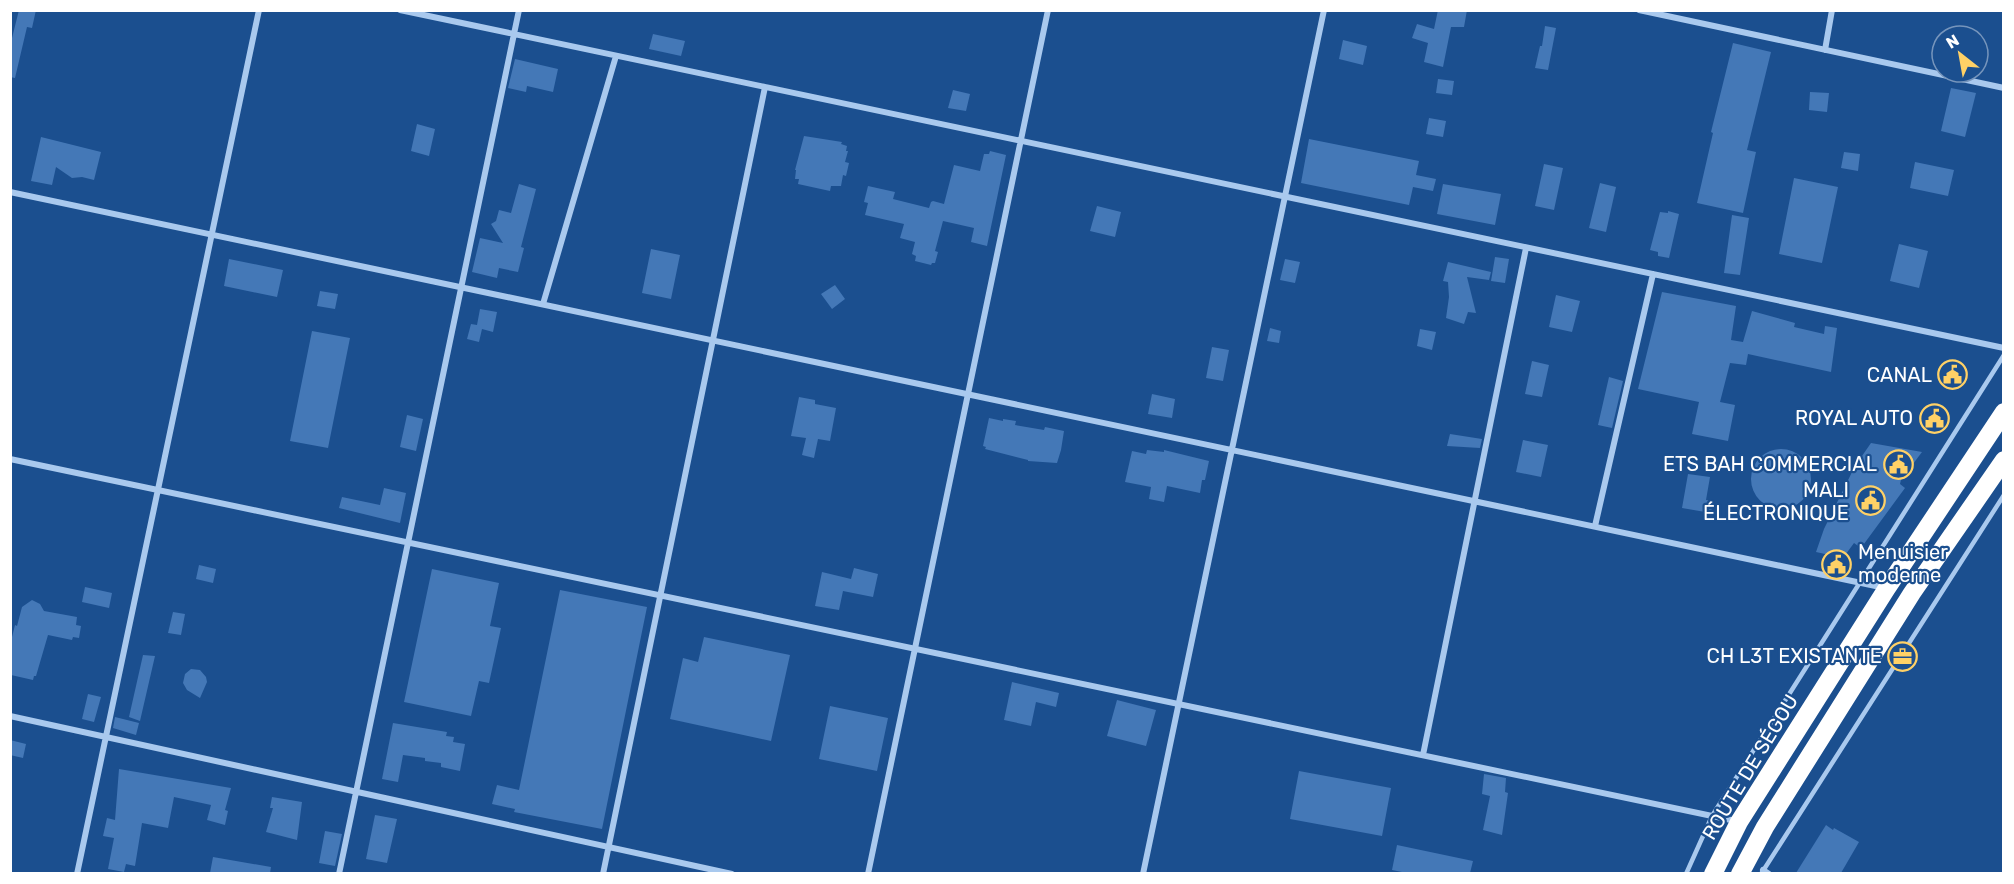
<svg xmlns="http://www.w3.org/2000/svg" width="2014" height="884" font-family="Rubik,sans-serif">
	<rect width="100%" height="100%" fill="#1b4f8f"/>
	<path fill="#4478b7" d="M 19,10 L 36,10 L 32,28 L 27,27 L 15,78 L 10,77 L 10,46 Z
		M 1438,10 L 1467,10 L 1464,27 L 1451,27 L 1443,67 L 1424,62 L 1428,43 L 1412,38 L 1417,24 L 1434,29 Z
		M 1545,26 L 1556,28 L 1548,70 L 1535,68 L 1540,46 L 1542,46 Z
		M 653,34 L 685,41 L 681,56 L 649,49 Z
		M 1343,40 L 1367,46 L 1363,65 L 1339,59 Z
		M 1733,43 L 1771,52 L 1747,150 L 1756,152 L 1743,213 L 1697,203 L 1713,133 L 1711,132 Z
		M 515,59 L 558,69 L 553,92 L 527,86 L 526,92 L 508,88 Z
		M 1438,79 L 1454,81 L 1452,95 L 1436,93 Z
		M 1951,88 L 1976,93 L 1965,137 L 1941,131 Z
		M 953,90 L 970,94 L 966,111 L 948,108 Z
		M 1810,92 L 1829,93 L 1827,112 L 1809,110 Z
		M 1429,118 L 1446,121 L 1443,137 L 1426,134 Z
		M 417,124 L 435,129 L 429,156 L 411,151 Z
		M 804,136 L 842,142 L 841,144 L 847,146 L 846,151 L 848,151 L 845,162 L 849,163 L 846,176 L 843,175 L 841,186 L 831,186 L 830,191 L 798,184 L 799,179 L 795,179 L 796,170 L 795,170 Z
		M 41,137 L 101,152 L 94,180 L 82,177 L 72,178 L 56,167 L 52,185 L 31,181 Z
		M 1309,139 L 1419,161 L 1416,175 L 1436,179 L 1433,191 L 1413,187 L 1409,205 L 1301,183 Z
		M 990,151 L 1006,155 L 987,246 L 971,242 L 974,228 L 943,221 L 935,251 L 938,252 L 935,263 L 932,263 L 931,265 L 915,261 L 916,256 L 912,254 L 915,242 L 900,238 L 904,224 L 865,215 L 868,203 L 864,202 L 868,186 L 895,192 L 893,199 L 929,208 L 931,202 L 933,201 L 944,204 L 954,165 L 980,171 L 984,154 L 989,154 Z
		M 1844,152 L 1860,154 L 1858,171 L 1841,168 Z
		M 1915,162 L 1954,170 L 1948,196 L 1910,188 Z
		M 1544,164 L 1563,168 L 1554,210 L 1535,206 Z
		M 1794,178 L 1838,187 L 1822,263 L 1779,254 Z
		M 1600,183 L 1616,187 L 1606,232 L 1589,228 Z
		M 519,184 L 536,189 L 521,247 L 524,248 L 518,272 L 499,268 L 497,278 L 472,272 L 480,238 L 503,243 L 491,224 L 496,221 L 499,210 L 511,213 Z
		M 1443,184 L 1501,194 L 1495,225 L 1437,214 Z
		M 1097,206 L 1121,212 L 1115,237 L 1090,231 Z
		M 1668,211 L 1679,214 L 1669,258 L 1658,256 L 1658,252 L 1650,250 L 1660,212 L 1668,213 Z
		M 1732,215 L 1749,218 L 1740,275 L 1724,273 Z
		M 1899,244 L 1928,251 L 1919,288 L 1890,281 Z
		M 651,249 L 680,255 L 671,299 L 642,293 Z
		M 1495,257 L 1509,259 L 1505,283 L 1491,281 Z
		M 229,259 L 283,270 L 277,297 L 224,286 Z
		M 1285,259 L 1300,262 L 1295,283 L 1280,280 Z
		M 1448,262 L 1491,272 L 1489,280 L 1467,277 L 1476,313 L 1468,312 L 1464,324 L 1446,318 L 1449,297 L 1448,282 L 1443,281 Z
		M 835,285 L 845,299 L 832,309 L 821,294 Z
		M 320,291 L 338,294 L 335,309 L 317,306 Z
		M 1662,292 L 1736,306 L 1731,340 L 1743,342 L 1752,311 L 1795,323 L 1794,327 L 1824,334 L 1825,326 L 1837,328 L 1831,372 L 1748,354 L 1746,365 L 1730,363 L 1720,402 L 1735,405 L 1728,441 L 1692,434 L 1699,402 L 1638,389 Z
		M 1556,295 L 1580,301 L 1572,332 L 1549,327 Z
		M 480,309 L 497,312 L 493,332 L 482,329 L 479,342 L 467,339 L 471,324 L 477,325 Z
		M 1270,328 L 1281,331 L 1279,343 L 1267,341 Z
		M 1420,329 L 1436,332 L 1432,350 L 1417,346 Z
		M 312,331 L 350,338 L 328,448 L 290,441 Z
		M 1212,347 L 1229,350 L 1223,381 L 1206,378 Z
		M 1532,361 L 1549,365 L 1542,397 L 1525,394 Z
		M 1609,377 L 1623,381 L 1612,428 L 1598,425 Z
		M 1152,394 L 1175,399 L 1172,418 L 1148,414 Z
		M 799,397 L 815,400 L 815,404 L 836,408 L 830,441 L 818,439 L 814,458 L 802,455 L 806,438 L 791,436 Z
		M 407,415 L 423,419 L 416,451 L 400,447 Z
		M 989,418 L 1003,421 L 1003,419 L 1016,421 L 1015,425 L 1044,430 L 1045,427 L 1064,431 L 1061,450 L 1057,463 L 1028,461 L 1028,460 L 985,449 L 986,447 L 983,446 Z
		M 1450,434 L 1482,439 L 1480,448 L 1447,446 Z
		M 1523,440 L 1548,445 L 1541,477 L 1516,472 Z
		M 1871,443 L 1922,452 L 1901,480 L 1900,484 L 1905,488 L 1861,548 L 1854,543 L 1843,558 L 1816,552 L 1824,529 L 1855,466 Z
		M1751 479a30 30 0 1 1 60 0a30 30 0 1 1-60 0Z
		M 1147,450 L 1164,452 L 1164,450 L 1209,461 L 1205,480 L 1202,480 L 1200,493 L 1167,486 L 1164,502 L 1149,499 L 1151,487 L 1125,482 L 1132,451 L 1146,454 Z
		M 1688,474 L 1710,477 L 1706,500 L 1713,501 L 1711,513 L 1682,508 Z
		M 384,488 L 406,493 L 400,523 L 339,508 L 342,497 L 380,505 Z
		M 199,565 L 216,569 L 213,583 L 196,579 Z
		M 854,568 L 878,574 L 873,597 L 843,591 L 839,610 L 815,606 L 822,572 L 851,579 Z
		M 432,569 L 499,583 L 490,626 L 501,628 L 489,683 L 479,681 L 471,716 L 404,702 Z
		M 85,587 L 112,593 L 109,608 L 82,602 Z
		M 560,590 L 647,607 L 602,829 L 514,812 L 515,809 L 492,804 L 497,785 L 519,790 Z
		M 32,600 L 40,604 L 44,611 L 77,617 L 76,625 L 81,626 L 79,638 L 73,637 L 72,640 L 48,635 L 36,676 L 34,676 L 33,680 L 11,675 L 12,670 L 10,670 L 10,645 L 15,625 L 17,626 L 22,607 Z
		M 173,612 L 185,614 L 181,635 L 168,633 Z
		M 704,637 L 790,655 L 771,741 L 670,719 L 683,658 L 698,662 Z
		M 143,655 L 155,656 L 140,721 L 129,717 Z
		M 191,669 L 200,670 L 206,677 L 207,682 L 200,698 L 187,690 L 183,683 L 185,674 Z
		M 1012,682 L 1059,693 L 1056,707 L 1036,702 L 1031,726 L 1004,720 Z
		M 88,694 L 101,697 L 94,722 L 82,719 Z
		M 1117,700 L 1156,710 L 1146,746 L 1107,736 Z
		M 830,706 L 888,718 L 877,771 L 819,759 Z
		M 115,717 L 139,723 L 136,735 L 113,728 Z
		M 393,723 L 447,732 L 446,736 L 454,737 L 453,742 L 465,744 L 460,771 L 441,767 L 441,763 L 425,761 L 425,758 L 403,755 L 398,782 L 382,779 Z
		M 10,740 L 26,744 L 23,758 L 10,755 Z
		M 119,769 L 231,788 L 225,810 L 228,811 L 225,825 L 207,820 L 211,805 L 174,797 L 168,828 L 142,823 L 135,866 L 126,864 L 124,872 L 108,869 L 114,838 L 103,836 L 107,818 L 115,820 Z
		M 1299,771 L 1391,788 L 1382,836 L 1290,819 Z
		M 1484,774 L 1506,778 L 1505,792 L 1508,793 L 1502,835 L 1483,830 L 1490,796 L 1482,794 Z
		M 272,797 L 302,802 L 297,840 L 266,832 L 273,808 L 270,808 Z
		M 375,815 L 397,819 L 387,863 L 366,859 Z
		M 1826,825 L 1833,830 L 1834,828 L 1859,842 L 1841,873 L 1796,873 Z
		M 325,831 L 342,834 L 335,866 L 319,863 Z
		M 1397,845 L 1473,861 L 1470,873 L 1407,873 L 1392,870 Z
		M 213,857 L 271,867 L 270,873 L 210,873 Z"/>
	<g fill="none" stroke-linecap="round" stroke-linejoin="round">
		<path stroke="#a9c9ee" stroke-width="4.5" d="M 1686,874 L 1712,816 L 2004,355
			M 1761,874 L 2004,495"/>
		<path stroke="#a9c9ee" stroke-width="6" d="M 400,10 L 2004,348
			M 1639,10 L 2004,88
			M 1825,50 L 1832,10
			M 10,192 L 1885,588
			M 543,304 L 616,56
			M 10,459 L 1736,821
			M 1595,526 L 1653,274
			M 10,716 L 732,874
			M 1423,755 L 1526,248
			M 1763,870 L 1769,874
			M 77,874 L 259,10
			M 339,874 L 519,10
			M 603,874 L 765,87
			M 868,874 L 1048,10
			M 1143,874 L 1324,10"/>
		<path stroke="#fff" stroke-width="18" d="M 1713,874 L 1739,822 L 1887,588 L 2004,412
			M 1740,874 L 1765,827 L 1912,593 L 2004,460"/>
	</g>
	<defs>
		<symbol id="civic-ring" viewBox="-11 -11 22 22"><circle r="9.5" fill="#1b4f8f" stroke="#ffd166" stroke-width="1.5"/><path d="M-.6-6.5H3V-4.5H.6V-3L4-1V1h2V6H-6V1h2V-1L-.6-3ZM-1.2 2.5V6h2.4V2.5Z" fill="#ffd166"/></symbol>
		<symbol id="office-ring" viewBox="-11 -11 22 22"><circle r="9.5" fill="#1b4f8f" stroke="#ffd166" stroke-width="1.5"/><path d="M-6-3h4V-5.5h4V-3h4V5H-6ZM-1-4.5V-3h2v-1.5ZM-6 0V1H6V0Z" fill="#ffd166"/></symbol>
	</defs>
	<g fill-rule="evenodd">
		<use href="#civic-ring" x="1936" y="358" width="33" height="33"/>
		<use href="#civic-ring" x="1918" y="402" width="33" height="33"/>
		<use href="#civic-ring" x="1882" y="448" width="33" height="33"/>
		<use href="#civic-ring" x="1854" y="484" width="33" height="33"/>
		<use href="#civic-ring" x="1820" y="548" width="33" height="33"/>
		<use href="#office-ring" x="1886" y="640" width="33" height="33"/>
	</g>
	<g text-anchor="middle" stroke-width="4.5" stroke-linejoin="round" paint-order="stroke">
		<g font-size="20" fill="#fff" stroke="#1b4f8f" text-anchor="end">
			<text x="1932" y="382">CANAL</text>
			<text x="1913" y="425">ROYAL AUTO</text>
			<text x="1877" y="471">ETS BAH COMMERCIAL</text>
			<text x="1849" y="497">MALI<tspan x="1849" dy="23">ÉLECTRONIQUE</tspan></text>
			<text x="1858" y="559" text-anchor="start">Menuisier<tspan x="1858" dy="23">moderne</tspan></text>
			<text x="1882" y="663">CH L3T EXISTANTE</text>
		</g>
		<g font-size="20" fill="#fff" stroke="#1b4f8f">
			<text transform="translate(1750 767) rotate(-59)" y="7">ROUTE DE SÉGOU</text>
		</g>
	</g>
	<rect width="2014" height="884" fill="none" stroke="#ffffff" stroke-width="24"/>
	<g transform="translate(1960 54) rotate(329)"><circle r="28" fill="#1b4f8f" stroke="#7695bc" stroke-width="1.5"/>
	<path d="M0-4.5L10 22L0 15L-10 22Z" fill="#ffd166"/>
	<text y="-9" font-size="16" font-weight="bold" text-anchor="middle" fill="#ffffff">N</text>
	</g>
</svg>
